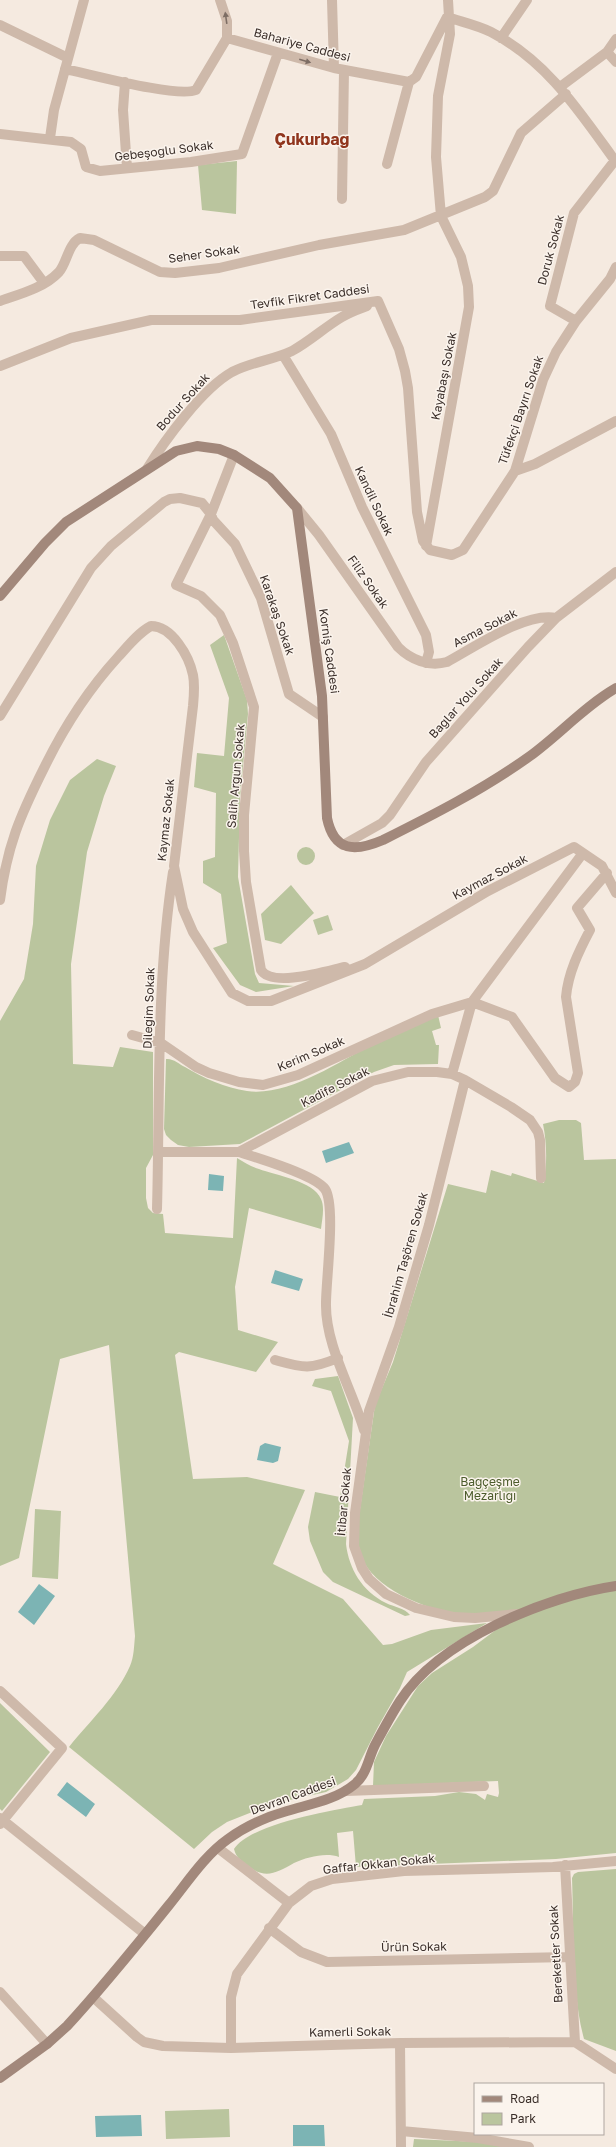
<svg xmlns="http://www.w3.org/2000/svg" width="616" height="2147" font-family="'Golos Text',sans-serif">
	<rect width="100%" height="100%" fill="#f5eae0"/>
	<path fill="#bac59e" d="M 237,161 L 236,214 L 202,210 L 198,165 Z
		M 224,635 L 247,700 L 248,714 L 240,798 L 238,877 L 255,974 L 259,983 L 294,986 L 256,992 L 240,985 L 213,948 L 227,943 L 221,894 L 203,883 L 203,861 L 215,857 L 216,793 L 194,787 L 197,753 L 224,756 L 229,698 L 210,645 Z
		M 97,759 L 116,766 L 104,796 L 87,852 L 71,964 L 73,1064 L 113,1067 L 120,1047 L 153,1052 L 153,1155 L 146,1168 L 146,1198 L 148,1208 L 153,1213 L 163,1214 L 165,1233 L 233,1238 L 237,1158 C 244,1162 251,1167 259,1169 C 275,1175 314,1181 321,1199 C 325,1207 322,1220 321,1229 L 249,1208 L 235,1287 L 238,1330 L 278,1342 L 256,1372 L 179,1352 L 175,1355 L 193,1479 L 247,1477 L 305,1490 L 273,1564 L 343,1599 L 383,1645 L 392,1644 L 431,1630 L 487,1623 L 407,1672 L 400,1688 L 378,1727 L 356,1770 L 348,1779 L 326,1792 L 272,1804 L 227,1822 L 212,1832 L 194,1849 L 69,1747 C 89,1722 117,1696 130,1666 C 134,1657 134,1646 135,1636 L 109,1345 L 60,1359 L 19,1558 L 0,1566 L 0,1021 L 24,979 L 33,924 L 36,866 L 50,820 L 70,780 Z
		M297 856a9 9 0 1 1 18 0a9 9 0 1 1-18 0Z
		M 291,885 L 314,913 L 281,944 L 265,940 L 261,914 Z
		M 328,915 L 333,930 L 318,935 L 313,920 Z
		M 438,1015 L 441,1028 L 432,1031 L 436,1045 L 439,1045 L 438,1064 L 394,1065 L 374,1072 L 240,1144 L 189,1147 L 178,1145 L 171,1140 L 166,1135 L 164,1129 L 166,1059 C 173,1058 179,1064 185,1067 C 203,1078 226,1088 247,1091 C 287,1097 337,1063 371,1045 C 393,1035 416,1025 438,1015 Z
		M 559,1120 L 576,1120 L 581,1123 L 584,1160 L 616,1159 L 616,1853 L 556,1859 L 356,1867 L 353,1831 L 337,1833 L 339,1857 C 326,1852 307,1857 294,1863 C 276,1873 265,1880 247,1865 C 240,1860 236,1857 234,1849 C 250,1824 333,1810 362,1805 L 364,1799 L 435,1796 L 459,1792 L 476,1794 L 485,1800 L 487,1794 L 498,1797 L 499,1793 L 498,1781 L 373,1786 L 374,1762 L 386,1736 L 418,1686 L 432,1673 L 473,1647 L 517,1614 C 500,1615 481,1618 465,1616 C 434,1612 379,1592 364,1562 C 359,1553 358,1541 357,1530 L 375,1405 L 393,1362 L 448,1184 L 486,1193 L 491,1170 L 511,1176 L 512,1173 L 544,1183 C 547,1163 547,1144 543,1124 Z
		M 338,1376 L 353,1418 L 346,1544 C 349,1569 362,1591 386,1603 C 394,1607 405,1608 410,1615 L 405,1616 L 333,1582 L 323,1572 L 310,1541 L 308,1527 L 315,1492 L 340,1497 L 349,1441 L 331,1391 L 312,1386 L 315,1379 Z
		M 35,1509 L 61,1511 L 58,1579 L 32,1577 Z
		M 0,1703 L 50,1752 L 2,1811 L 0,1809 Z
		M 616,1869 L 616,2051 L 584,2039 C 571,1989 574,1930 572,1878 L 574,1874 L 578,1872 Z
		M 229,2109 L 230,2137 L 166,2139 L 165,2111 Z
		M 414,2139 L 479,2142 L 505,2147 L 413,2147 Z"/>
	<path fill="#7cb4b4" d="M 349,1142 L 354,1153 L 326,1163 L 322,1151 Z
		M 209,1174 L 224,1176 L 223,1191 L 208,1190 Z
		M 275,1270 L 303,1279 L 299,1291 L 271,1283 Z
		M 265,1443 L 281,1447 L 278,1461 L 273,1463 L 257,1460 L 260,1446 Z
		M 39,1584 L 55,1596 L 34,1625 L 18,1612 Z
		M 67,1782 L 95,1804 L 86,1817 L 57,1795 Z
		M 141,2115 L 142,2136 L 96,2137 L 95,2116 Z
		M 293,2125 L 324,2125 L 325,2146 L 293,2146 Z"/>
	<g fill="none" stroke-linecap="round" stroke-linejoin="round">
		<path stroke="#ceb9aa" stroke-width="10" d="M 332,0 L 334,68
			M 0,25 L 68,58
			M 227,38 L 334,68 L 409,82
			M 501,38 L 527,0
			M 607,52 L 616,62
			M 65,69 C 90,74 177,98 196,90 L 227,38 L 227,21 L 220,0
			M 125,82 L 123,110 L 127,168
			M 560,87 L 607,52 L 616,39
			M 0,134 L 71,142 L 81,149 L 86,167 L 100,171 L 191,162 L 242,154 L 278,53
			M 50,138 L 54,110 L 84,0
			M 387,164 L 409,82 L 416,77 L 447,17 C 462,22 477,25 491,32 C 548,62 579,111 616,162
			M 342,199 L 344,70
			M 0,256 L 24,256 L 44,283
			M 0,301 C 20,294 44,288 59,272 C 67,263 68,244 80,238 L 94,240 L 160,272 L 175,273 L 219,268 L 319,245 L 404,230 L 485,197 L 493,191 L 521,133 L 566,94
			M 378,301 L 399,349 L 405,371 L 408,388 L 417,512 L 423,541 L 430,550 L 452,555 L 463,550 L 515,471 L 543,380 L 556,352 L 576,321 L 610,279 L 616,267
			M 576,321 L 550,306 L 574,213 L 616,159
			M 283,355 L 331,434 L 362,507 L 426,635 L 429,652 L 426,663
			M 0,366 L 71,338 L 151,320 L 240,320 L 378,301
			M 234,455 L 211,514 L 176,585 L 201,596 L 220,615 L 233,643 L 254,707 L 244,815 L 244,851 L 246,882 L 261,970 C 272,988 327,971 345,967
			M 147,469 C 165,440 202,389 232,372 C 251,362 273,360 292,351 C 310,341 325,327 342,317 C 350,312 359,309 367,306
			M 515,471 L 535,464 L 616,421
			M 297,508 L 319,535 L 398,647 C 411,660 429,667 447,662 C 475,647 525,612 556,618
			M 426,546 L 469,307 L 468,286 L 461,257 L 441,216 L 436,157 L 438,96 L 450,34 L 448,0
			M 0,716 L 91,568 L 111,546 L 164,502 L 170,499 L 180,498 L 202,503 L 211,514 L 213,520 L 235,544 L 261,598 L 289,694 L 323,717
			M 343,845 L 382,823 L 390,815 L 426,762 L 528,647 L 556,618 L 616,572
			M 0,900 C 7,846 20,816 44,768 C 64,727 87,691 118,657 C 128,646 138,633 151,626 C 172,626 189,656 193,675 C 195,685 194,695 193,706 L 174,866 L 183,909 L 193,932 L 232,993 L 248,1001 L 271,1001 L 365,964 L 488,891 L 574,847 L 602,866 L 616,893
			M 132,1035 L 161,1043 L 196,1067 L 209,1073 L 239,1082 L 263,1085 L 298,1075 L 432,1014 L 472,1002 L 512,1017 L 555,1078 L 569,1087 L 575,1082 L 578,1073 L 566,997 C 568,973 579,951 590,930 L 577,908 L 607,873
			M 452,1074 L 472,1002 L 583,853
			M 465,1080 L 429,1225 L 399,1327 L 369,1411 L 355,1513 L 354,1546 L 362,1568 L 369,1579 L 386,1594 L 416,1608 L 454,1617 L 475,1618 L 517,1614
			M 158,1152 L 239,1152 L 372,1081 L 408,1072 L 437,1072 L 452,1074 L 465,1080 L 511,1107 L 530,1120 L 538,1132 L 540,1140 L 541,1178
			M 239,1152 C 258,1158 315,1175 325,1189 C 336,1205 326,1280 326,1303 C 325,1345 352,1389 364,1430
			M 157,1209 C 160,1097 156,983 173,872
			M 275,1360 C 304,1368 309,1370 338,1358
			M 0,1691 L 62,1748 L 0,1824
			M 346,1791 L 484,1786
			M 0,1818 L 145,1934
			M 218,1848 L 289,1903
			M 565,1865 L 575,2042
			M 269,1928 L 301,1952 L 327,1962 L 569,1957
			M 0,1992 L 47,2044
			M 93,1997 L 137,2037 L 144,2042 L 163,2046 L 231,2048 L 400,2043 L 575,2042 L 616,2069
			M 400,2043 L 401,2147
			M 231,2048 L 231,1997 L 237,1974 L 289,1903 L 311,1886 L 332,1879 L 404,1871 L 553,1867 L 616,1861
			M 401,2131 L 478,2138 L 529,2147"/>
		<path stroke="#a2887b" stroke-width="10" d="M 0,596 L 45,543 L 66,522 L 176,451 L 197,446 L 219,449 L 234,455 L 270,478 L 297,508 L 322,696 L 327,818 C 334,852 355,852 383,840 C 433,815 484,789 530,756 C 560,734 585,706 616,688
			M 0,2078 L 47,2044 L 67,2026 C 103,1987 136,1946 169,1905 C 187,1883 204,1856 228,1839 C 246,1826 266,1817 287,1811 C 310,1804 336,1800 355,1784 C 367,1774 368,1759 375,1745 C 383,1730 391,1715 400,1701 C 439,1640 547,1596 616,1586"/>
	</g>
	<defs><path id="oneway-solid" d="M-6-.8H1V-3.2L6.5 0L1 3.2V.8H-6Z"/></defs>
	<g fill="#7d6d64">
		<use href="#oneway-solid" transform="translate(226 18) rotate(-98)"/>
		<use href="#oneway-solid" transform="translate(305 61) rotate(16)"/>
	</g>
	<g text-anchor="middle" stroke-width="3" stroke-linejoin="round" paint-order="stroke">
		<g font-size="12" fill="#3b2f2a" stroke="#fbf4ed">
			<text transform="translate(302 45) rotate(15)" y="4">Bahariye Caddesi</text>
			<text transform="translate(164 151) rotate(-7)" y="4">Gebeşoğlu Sokak</text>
			<text transform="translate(551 250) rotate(-75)" y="4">Doruk Sokak</text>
			<text transform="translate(204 254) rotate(-8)" y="4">Seher Sokak</text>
			<text transform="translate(310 297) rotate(-8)" y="4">Tevfik Fikret Caddesi</text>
			<text transform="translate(444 376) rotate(-79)" y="4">Kayabaşı Sokak</text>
			<text transform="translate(183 402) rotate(-48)" y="4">Bodur Sokak</text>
			<text transform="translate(521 410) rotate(-71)" y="4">Tüfekçi Bayırı Sokak</text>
			<text transform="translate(374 501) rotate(65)" y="4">Kandil Sokak</text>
			<text transform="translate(368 582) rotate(55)" y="4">Filiz Sokak</text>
			<text transform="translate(277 615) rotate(71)" y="4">Karakaş Sokak</text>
			<text transform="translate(485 628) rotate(-27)" y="4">Asma Sokak</text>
			<text transform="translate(329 651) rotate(82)" y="4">Korniş Caddesi</text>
			<text transform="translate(466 698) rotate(-48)" y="4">Bağlar Yolu Sokak</text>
			<text transform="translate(236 776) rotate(-85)" y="4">Salih Argun Sokak</text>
			<text transform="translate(166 820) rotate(-84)" y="4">Kaymaz Sokak</text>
			<text transform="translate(490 877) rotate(-28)" y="4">Kaymaz Sokak</text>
			<text transform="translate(149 1008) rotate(-88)" y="4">Dileğim Sokak</text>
			<text transform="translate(311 1054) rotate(-23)" y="4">Kerim Sokak</text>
			<text transform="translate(335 1087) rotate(-27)" y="4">Kadife Sokak</text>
			<text transform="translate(406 1255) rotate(-74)" y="4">İbrahim Taşören Sokak</text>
			<text transform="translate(344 1502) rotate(-85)" y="4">İtibar Sokak</text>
			<text transform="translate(293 1796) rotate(-20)" y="4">Devran Caddesi</text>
			<text transform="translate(379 1864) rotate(-6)" y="4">Gaffar Okkan Sokak</text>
			<text transform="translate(414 1947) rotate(-1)" y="4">Ürün Sokak</text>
			<text transform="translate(556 1954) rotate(-93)" y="4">Bereketler Sokak</text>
			<text transform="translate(350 2032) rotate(-1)" y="4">Kamerli Sokak</text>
		</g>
		<g font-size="12" fill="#4c5c2c" stroke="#fbf4ed">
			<text x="490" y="1486">Bağçeşme<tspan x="490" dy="14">Mezarlığı</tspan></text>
		</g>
		<g font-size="16" font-weight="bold" fill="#90351d" stroke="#fbf4ed">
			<text x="312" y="145">Çukurbağ</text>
		</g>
	</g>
	<rect x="474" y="2083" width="130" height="52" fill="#fbf4ed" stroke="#aea59f"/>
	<rect x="482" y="2096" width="20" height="6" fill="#a2887b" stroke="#aea59f"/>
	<text x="510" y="2103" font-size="12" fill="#3b2f2a">Road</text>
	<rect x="482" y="2113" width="20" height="12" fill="#bac59e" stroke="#aea59f"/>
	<text x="510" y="2123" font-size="12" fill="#3b2f2a">Park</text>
</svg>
